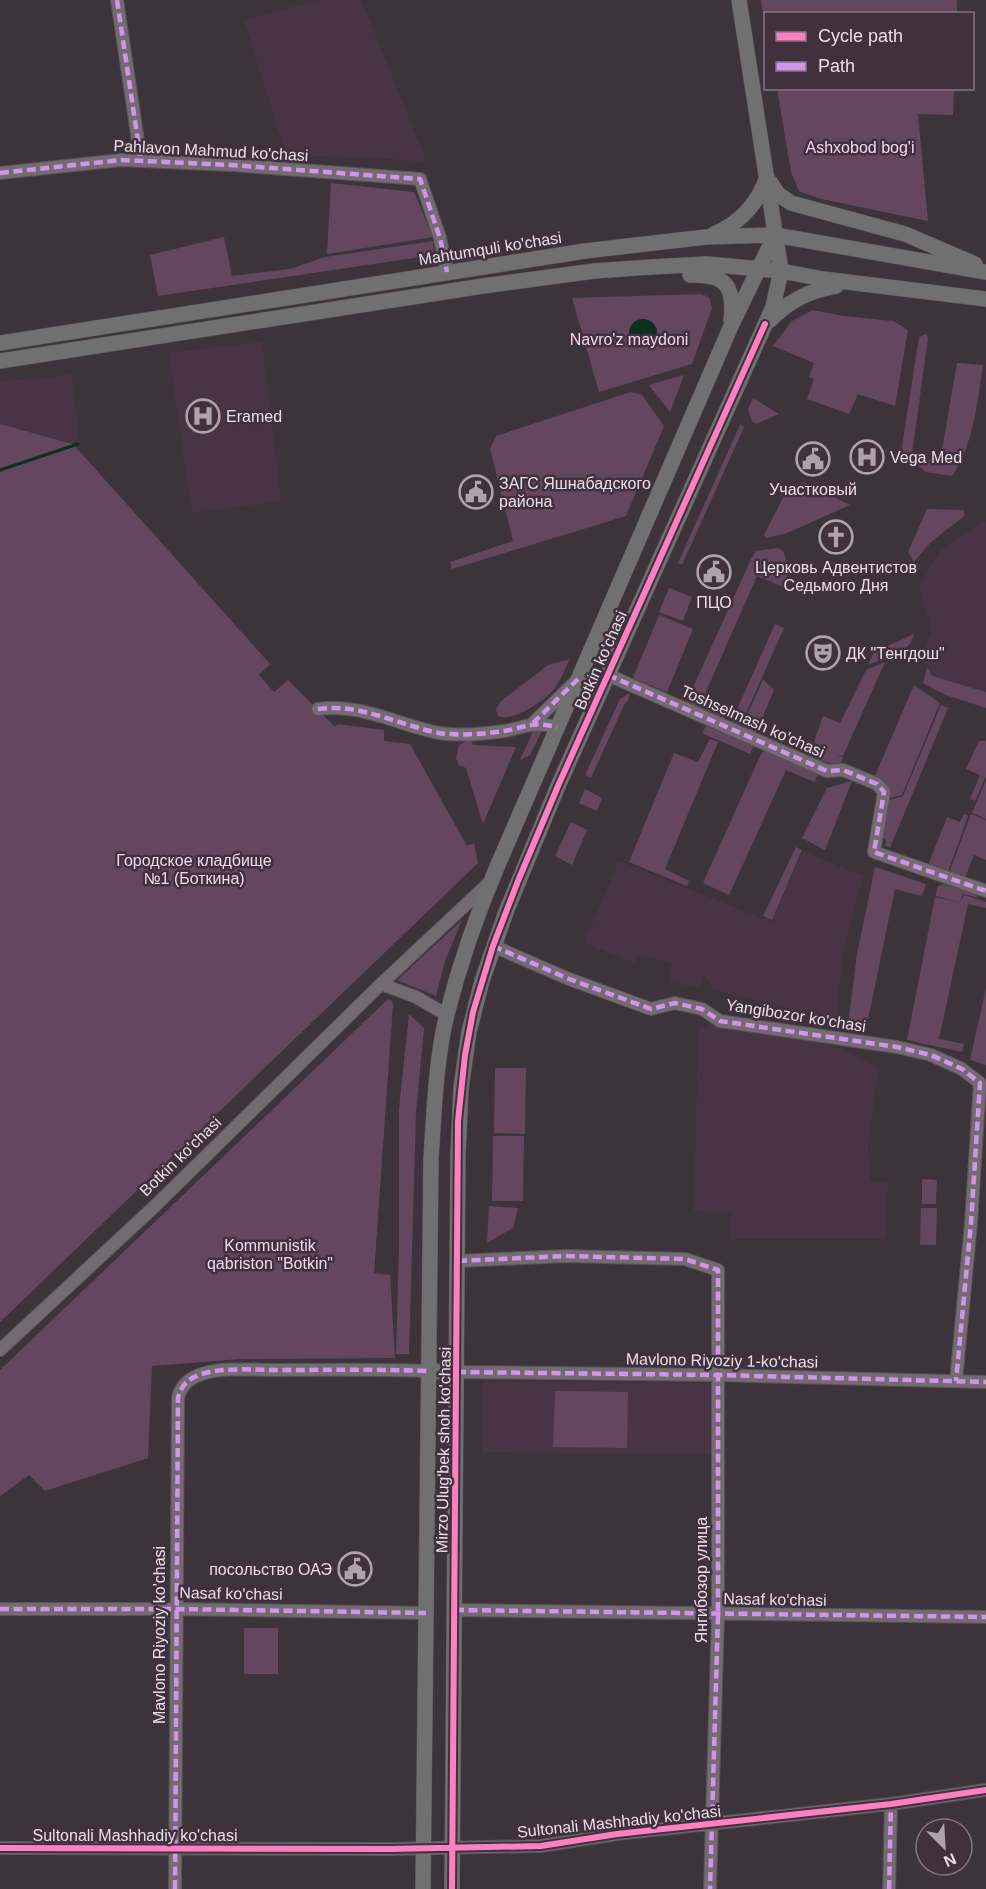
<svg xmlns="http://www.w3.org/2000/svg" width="986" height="1889" font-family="Arial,sans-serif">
	<rect width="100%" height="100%" fill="#3d343b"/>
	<path fill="#493445" d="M 319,0 L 360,0 L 362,2 L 427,162 L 377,158 L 286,155 L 244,20 Z
		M 262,342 L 281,501 L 192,513 L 169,353 Z
		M 71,374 L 80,441 L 73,443 L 0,424 L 0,381 L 42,379 Z
		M 986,521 L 986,692 L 932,676 L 921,655 L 932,631 L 919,587 L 940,550 Z
		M 803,851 L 863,876 L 843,951 L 836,1021 L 713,990 L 704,974 L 700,988 L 669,982 L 672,963 L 637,954 L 634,963 L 584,943 L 619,861 L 772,922 Z
		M 713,1023 L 824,1040 L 878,1068 L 868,1144 L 870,1182 L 888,1181 L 886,1239 L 731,1239 L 731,1212 L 694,1211 L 698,1029 Z
		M 483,1382 L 718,1383 L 718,1455 L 482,1452 Z"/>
	<path fill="#65465f" d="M 761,0 L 957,0 L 957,13 L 766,14 L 765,26 Z
		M 777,89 L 954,89 L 953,115 L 918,114 L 928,221 L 821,199 L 799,191 L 791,172 Z
		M 331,183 L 414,192 L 433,237 L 327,254 Z
		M 224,237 L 232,276 L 290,269 L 325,257 L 433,241 L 434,255 L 158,296 L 150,255 Z
		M 701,294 L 709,297 L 712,308 L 692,364 L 599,392 L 572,298 Z
		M 813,310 L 843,316 L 893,321 L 908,330 L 895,406 L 858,394 L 849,414 L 807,399 L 814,379 L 809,377 L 814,363 L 773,346 L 792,321 Z
		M 926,334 L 928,338 L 912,454 L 901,453 L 919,337 Z
		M 957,363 L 983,365 C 978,399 973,447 952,476 L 926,472 L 908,458 L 940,461 Z
		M 684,375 L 670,412 L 649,385 Z
		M 631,392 L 642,395 L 664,426 L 626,516 L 452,569 L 450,562 L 513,541 L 490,449 L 496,436 Z
		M 753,398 L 779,414 L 756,424 L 752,421 L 748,409 Z
		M 0,424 L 73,444 L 270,664 L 259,675 L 274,692 L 288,680 L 335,727 L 338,724 L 384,730 L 384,741 L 410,744 L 467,846 L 474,843 L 478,863 L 0,1322 Z
		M 740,425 L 744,427 L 682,565 L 678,563 Z
		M 804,482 L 850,505 L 787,533 L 766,538 L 764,535 L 786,492 Z
		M 927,509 L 964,510 L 964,516 L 931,542 L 914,562 L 908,552 Z
		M 778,548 L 783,551 L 790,571 L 783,587 L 757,576 L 701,703 L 726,714 L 724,719 L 686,703 L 751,559 L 756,551 Z
		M 669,588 L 692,597 L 683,621 L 659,612 Z
		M 659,615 L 693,629 L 667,692 L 633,678 Z
		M 775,624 L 784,628 L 739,729 L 730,725 Z
		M 914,634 C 910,654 885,658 868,665 L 874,652 Z
		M 570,659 C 565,668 561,680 555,688 C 546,700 512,723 498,716 L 496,709 L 501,701 L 548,665 Z
		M 885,662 L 843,756 L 836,755 L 843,757 L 840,765 L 817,760 L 807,756 L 813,743 L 823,749 L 814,742 L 823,716 L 840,723 L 866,670 Z
		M 927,667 L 932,676 L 986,692 L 986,708 L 946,695 L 923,683 Z
		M 763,679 L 774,690 L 755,735 L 741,729 Z
		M 914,685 L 940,703 L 902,795 L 886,799 C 890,786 885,784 874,778 Z
		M 630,693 L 628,701 L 624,705 L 591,778 L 585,775 L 620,699 Z
		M 941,705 L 948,708 L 890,848 L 885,845 L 886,840 L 880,835 L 886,801 L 903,796 Z
		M 706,726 L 751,744 L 753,747 L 750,754 L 702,733 Z
		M 534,729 L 543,729 L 530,755 L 520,760 Z
		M 470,739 L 473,745 L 516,747 L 483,824 L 466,768 L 459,765 L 456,758 L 459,745 Z
		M 710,739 L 718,742 L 665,869 L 689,881 L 687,886 L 629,862 L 674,753 L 698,762 Z
		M 979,741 L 986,741 L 986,776 L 975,801 L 970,799 L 980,775 L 966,769 Z
		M 765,750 L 816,772 L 818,775 L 814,782 L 786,770 L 729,895 L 703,883 L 761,754 Z
		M 986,780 L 986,819 L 972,813 Z
		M 852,781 L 825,850 L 802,838 L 827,788 Z
		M 585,789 L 602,798 L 597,811 L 579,803 Z
		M 964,814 L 968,816 L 948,872 L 931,866 L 929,863 L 947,817 L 960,822 Z
		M 971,814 L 986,820 L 986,860 L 974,855 L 965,878 L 949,873 Z
		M 571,822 L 587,830 L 572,865 L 555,856 Z
		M 796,847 L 802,850 L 772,920 L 763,916 Z
		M 875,867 L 926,884 L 922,896 L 895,889 L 865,1034 L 851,1030 L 848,1025 L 857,954 Z
		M 943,884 L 974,893 L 979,898 L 963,894 L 960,902 L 964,895 L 986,902 L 986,908 L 968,904 L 939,1039 L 964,1044 L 962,1052 L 907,1040 L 935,897 L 961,903 L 936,896 L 937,887 Z
		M 462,920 L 445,961 L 436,996 L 397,980 Z
		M 986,988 L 986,1065 L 970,1060 Z
		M 388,999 L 392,1001 L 393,1005 L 374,1273 L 390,1275 L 395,1358 L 240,1359 L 152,1366 L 148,1458 L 45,1491 L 29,1475 L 0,1496 L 0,1370 Z
		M 409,1014 L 424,1028 L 416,1113 L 409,1354 L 396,1354 L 399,1246 L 399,1109 Z
		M 495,1068 L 526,1068 L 525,1134 L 494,1133 Z
		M 493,1136 L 524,1136 L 523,1201 L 492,1201 Z
		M 922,1179 L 937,1180 L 936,1204 L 922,1204 Z
		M 489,1206 L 518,1208 L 513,1228 L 487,1243 Z
		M 921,1208 L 937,1208 L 936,1245 L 920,1245 Z
		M 555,1391 L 628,1392 L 627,1448 L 553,1447 Z
		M 244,1628 L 278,1628 L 278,1674 L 244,1674 Z"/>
	<path fill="#0e2f1d" d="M629 333a14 14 0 1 1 28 0a14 14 0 1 1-28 0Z"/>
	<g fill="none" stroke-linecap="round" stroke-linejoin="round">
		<path stroke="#0e2f1d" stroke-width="3" d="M 0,470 L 78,444"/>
		<defs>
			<path id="minor" d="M 117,0 L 141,161
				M 0,173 L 121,160 L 232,165 L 420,179 L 440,238 L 447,272
				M 608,675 L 827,771 L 843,770 L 877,784 L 884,792 L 874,852 L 986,891
				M 318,709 C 361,703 398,725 439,733 C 459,736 484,734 504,731 C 528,727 530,721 557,727
				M 533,723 L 577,680
				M 493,946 L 569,979 L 651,1009 L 675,1003 L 702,1009 L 720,1021 L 897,1047 L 931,1055 L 962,1069 L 980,1083 L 971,1223 L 956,1381
				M 381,984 L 416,997 L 447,1015
				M 458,1261 L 565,1256 L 685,1259 L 718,1270 L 718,1615 L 710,1889
				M 0,1350 L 156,1205 L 381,984 L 491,881
				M 457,1372 L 718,1375 L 986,1382
				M 0,1609 L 175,1609 L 426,1613
				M 455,1610 L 986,1617
				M 0,1848 L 390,1849 L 541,1846 L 617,1834 L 891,1804 L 986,1790
				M 175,1889 L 178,1398 C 181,1385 189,1378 202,1374 C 222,1367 255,1370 276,1370 C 327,1370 378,1369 429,1371
				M 889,1889 L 891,1804"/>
			<path id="major" d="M 770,182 L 778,194 L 791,203 L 905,234 L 975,264
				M 714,234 C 740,223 758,203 767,177
				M 690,275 C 725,274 735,285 731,320
				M 769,321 C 789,301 808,291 836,286
				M 0,343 L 585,251 L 706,237 L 775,235 L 986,272
				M 0,361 L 483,286 L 594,271 L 651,267 L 707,264 L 781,271 L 823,279 L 986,299
				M 429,1371 L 457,1372
				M 423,1889 L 431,1159 C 434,1113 436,1058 447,1014 C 460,963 477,914 497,867 L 731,326 L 775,235
				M 452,1889 L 458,1154 L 461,1088 L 469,1032 L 482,981 L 506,912 L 558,786 L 773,307 L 781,271 L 739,0"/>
		</defs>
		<use href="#minor" stroke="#5b535a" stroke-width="14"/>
		<use href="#major" stroke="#5b535a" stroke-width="16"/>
		<use href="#minor" stroke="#736b71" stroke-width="12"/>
		<use href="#major" stroke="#707071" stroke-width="15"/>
		<path stroke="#d193ec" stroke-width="4.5" stroke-dasharray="9 4.5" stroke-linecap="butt" d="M 117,0 L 141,161
			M 0,173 L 121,160 L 232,165 L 420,179 L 440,238 L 447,272
			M 608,675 L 827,771 L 843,770 L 877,784 L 884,792 L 874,852 L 986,891
			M 318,709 C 361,703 398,725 439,733 C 459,736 484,734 504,731 C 528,727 530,721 557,727
			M 533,723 L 578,679
			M 493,946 L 569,979 L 651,1009 L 675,1003 L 702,1009 L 720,1021 L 897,1047 L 931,1055 L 962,1069 L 980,1083 L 971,1223 L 956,1381
			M 458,1261 L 565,1256 L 685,1259 L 718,1270 L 718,1615 L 710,1889
			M 457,1372 L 718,1375 L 986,1382
			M 0,1609 L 175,1609 L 426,1613
			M 455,1610 L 986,1617
			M 175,1889 L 178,1398 C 181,1385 189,1378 202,1374 C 222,1367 255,1370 276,1370 C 327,1370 378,1369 429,1371
			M 889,1889 L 891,1804"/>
		<defs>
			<path id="cycleway" d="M 0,1848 L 390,1849 L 541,1846 L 617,1834 L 891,1804 L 986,1790
				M 452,1889 L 458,1121 L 465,1055 L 473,1012 L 493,946 L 518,881 L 558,786 L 765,324"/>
		</defs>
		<use href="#cycleway" stroke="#41303d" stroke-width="10"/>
		<use href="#cycleway" stroke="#ff80c0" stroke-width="6"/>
	</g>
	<defs>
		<symbol id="hospital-ring" viewBox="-11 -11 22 22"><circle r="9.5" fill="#41303d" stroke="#ada3ab" stroke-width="1.5"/><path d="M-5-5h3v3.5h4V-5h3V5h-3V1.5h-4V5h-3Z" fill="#ada3ab"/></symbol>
		<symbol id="civic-ring" viewBox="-11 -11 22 22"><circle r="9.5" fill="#41303d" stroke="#ada3ab" stroke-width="1.5"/><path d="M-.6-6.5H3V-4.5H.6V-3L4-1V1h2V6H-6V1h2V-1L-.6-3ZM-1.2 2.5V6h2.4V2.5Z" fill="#ada3ab"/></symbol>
		<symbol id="church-ring" viewBox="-11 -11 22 22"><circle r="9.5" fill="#41303d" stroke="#ada3ab" stroke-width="1.5"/><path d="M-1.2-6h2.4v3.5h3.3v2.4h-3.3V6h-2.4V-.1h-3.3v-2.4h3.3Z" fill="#ada3ab"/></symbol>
		<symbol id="theatre-ring" viewBox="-11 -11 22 22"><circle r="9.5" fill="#41303d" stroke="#ada3ab" stroke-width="1.5"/><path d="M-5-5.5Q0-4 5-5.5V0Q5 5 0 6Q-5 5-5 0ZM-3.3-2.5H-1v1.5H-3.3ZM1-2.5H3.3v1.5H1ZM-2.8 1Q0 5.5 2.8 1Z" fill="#ada3ab"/></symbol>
	</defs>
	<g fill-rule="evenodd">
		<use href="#hospital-ring" x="184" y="397" width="38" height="38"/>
		<use href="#hospital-ring" x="848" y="438" width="38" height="38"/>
		<use href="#civic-ring" x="794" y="440" width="38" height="38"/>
		<use href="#civic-ring" x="457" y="473" width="38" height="38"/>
		<use href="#church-ring" x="817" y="518" width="38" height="38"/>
		<use href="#civic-ring" x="695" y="553" width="38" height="38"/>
		<use href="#theatre-ring" x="804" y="634" width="38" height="38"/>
		<use href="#civic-ring" x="336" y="1550" width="38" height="38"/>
	</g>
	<g text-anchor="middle" stroke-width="5" stroke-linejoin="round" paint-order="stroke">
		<g font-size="16" fill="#f6d6ef" stroke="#41303d">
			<text x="860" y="153">Ashxobod bog'i</text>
			<text x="629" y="345">Navro'z maydoni</text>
			<text x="194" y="866">Городское кладбище<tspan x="194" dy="18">№1 (Боткина)</tspan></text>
			<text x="270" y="1251">Kommunistik<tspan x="270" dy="18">qabriston "Botkin"</tspan></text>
		</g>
		<g font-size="16" fill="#eadfe8" stroke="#41303d">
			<text transform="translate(211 150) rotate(3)" y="6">Pahlavon Mahmud ko'chasi</text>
			<text transform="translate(490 248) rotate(-9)" y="6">Mahtumquli ko'chasi</text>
			<text transform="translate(600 660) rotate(-66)" y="6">Botkin ko'chasi</text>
			<text transform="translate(753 721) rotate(24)" y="6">Toshselmash ko'chasi</text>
			<text transform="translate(796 1015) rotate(9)" y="6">Yangibozor ko'chasi</text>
			<text transform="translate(180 1156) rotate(-44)" y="6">Botkin ko'chasi</text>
			<text transform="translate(722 1360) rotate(1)" y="6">Mavlono Riyoziy 1-ko'chasi</text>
			<text transform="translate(443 1450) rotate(-89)" y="6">Mirzo Ulug'bek shoh ko'chasi</text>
			<text transform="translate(701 1580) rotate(-90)" y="6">Янгибозор улица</text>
			<text transform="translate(231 1593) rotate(1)" y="6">Nasaf ko'chasi</text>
			<text transform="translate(775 1599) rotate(1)" y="6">Nasaf ko'chasi</text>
			<text transform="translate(159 1635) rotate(-90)" y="6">Mavlono Riyoziy ko'chasi</text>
			<text transform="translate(619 1821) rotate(-6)" y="6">Sultonali Mashhadiy ko'chasi</text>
			<text x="135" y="1841">Sultonali Mashhadiy ko'chasi</text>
		</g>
		<g font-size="16" fill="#eadfe8" stroke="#41303d" text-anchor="start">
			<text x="226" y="422">Eramed</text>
			<text x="890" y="463">Vega Med</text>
			<text x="499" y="489">ЗАГС Яшнабадского<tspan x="499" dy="18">района</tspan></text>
			<text x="813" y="495" text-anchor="middle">Участковый</text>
			<text x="836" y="573" text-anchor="middle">Церковь Адвентистов<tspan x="836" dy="18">Седьмого Дня</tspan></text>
			<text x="714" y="608" text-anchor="middle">ПЦО</text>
			<text x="846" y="659">ДК "Тенгдош"</text>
			<text x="332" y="1575" text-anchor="end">посольство ОАЭ</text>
		</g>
	</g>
	<rect x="764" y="12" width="210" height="78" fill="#41303d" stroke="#857681" stroke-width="1.5"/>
	<rect x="776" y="32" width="30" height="9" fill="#ff80c0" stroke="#857681" stroke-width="1.5"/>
	<text x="818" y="42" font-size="18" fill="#eadfe8">Cycle path</text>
	<rect x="776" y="62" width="30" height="9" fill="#d193ec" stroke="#857681" stroke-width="1.5"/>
	<text x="818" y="72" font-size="18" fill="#eadfe8">Path</text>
	<g transform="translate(944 1847) rotate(156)"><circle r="28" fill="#41303d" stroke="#857681" stroke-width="1.5"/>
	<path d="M0-4.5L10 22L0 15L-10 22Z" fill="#ada3ab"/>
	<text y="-9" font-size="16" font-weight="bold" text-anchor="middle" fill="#eadfe8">N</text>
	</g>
</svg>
